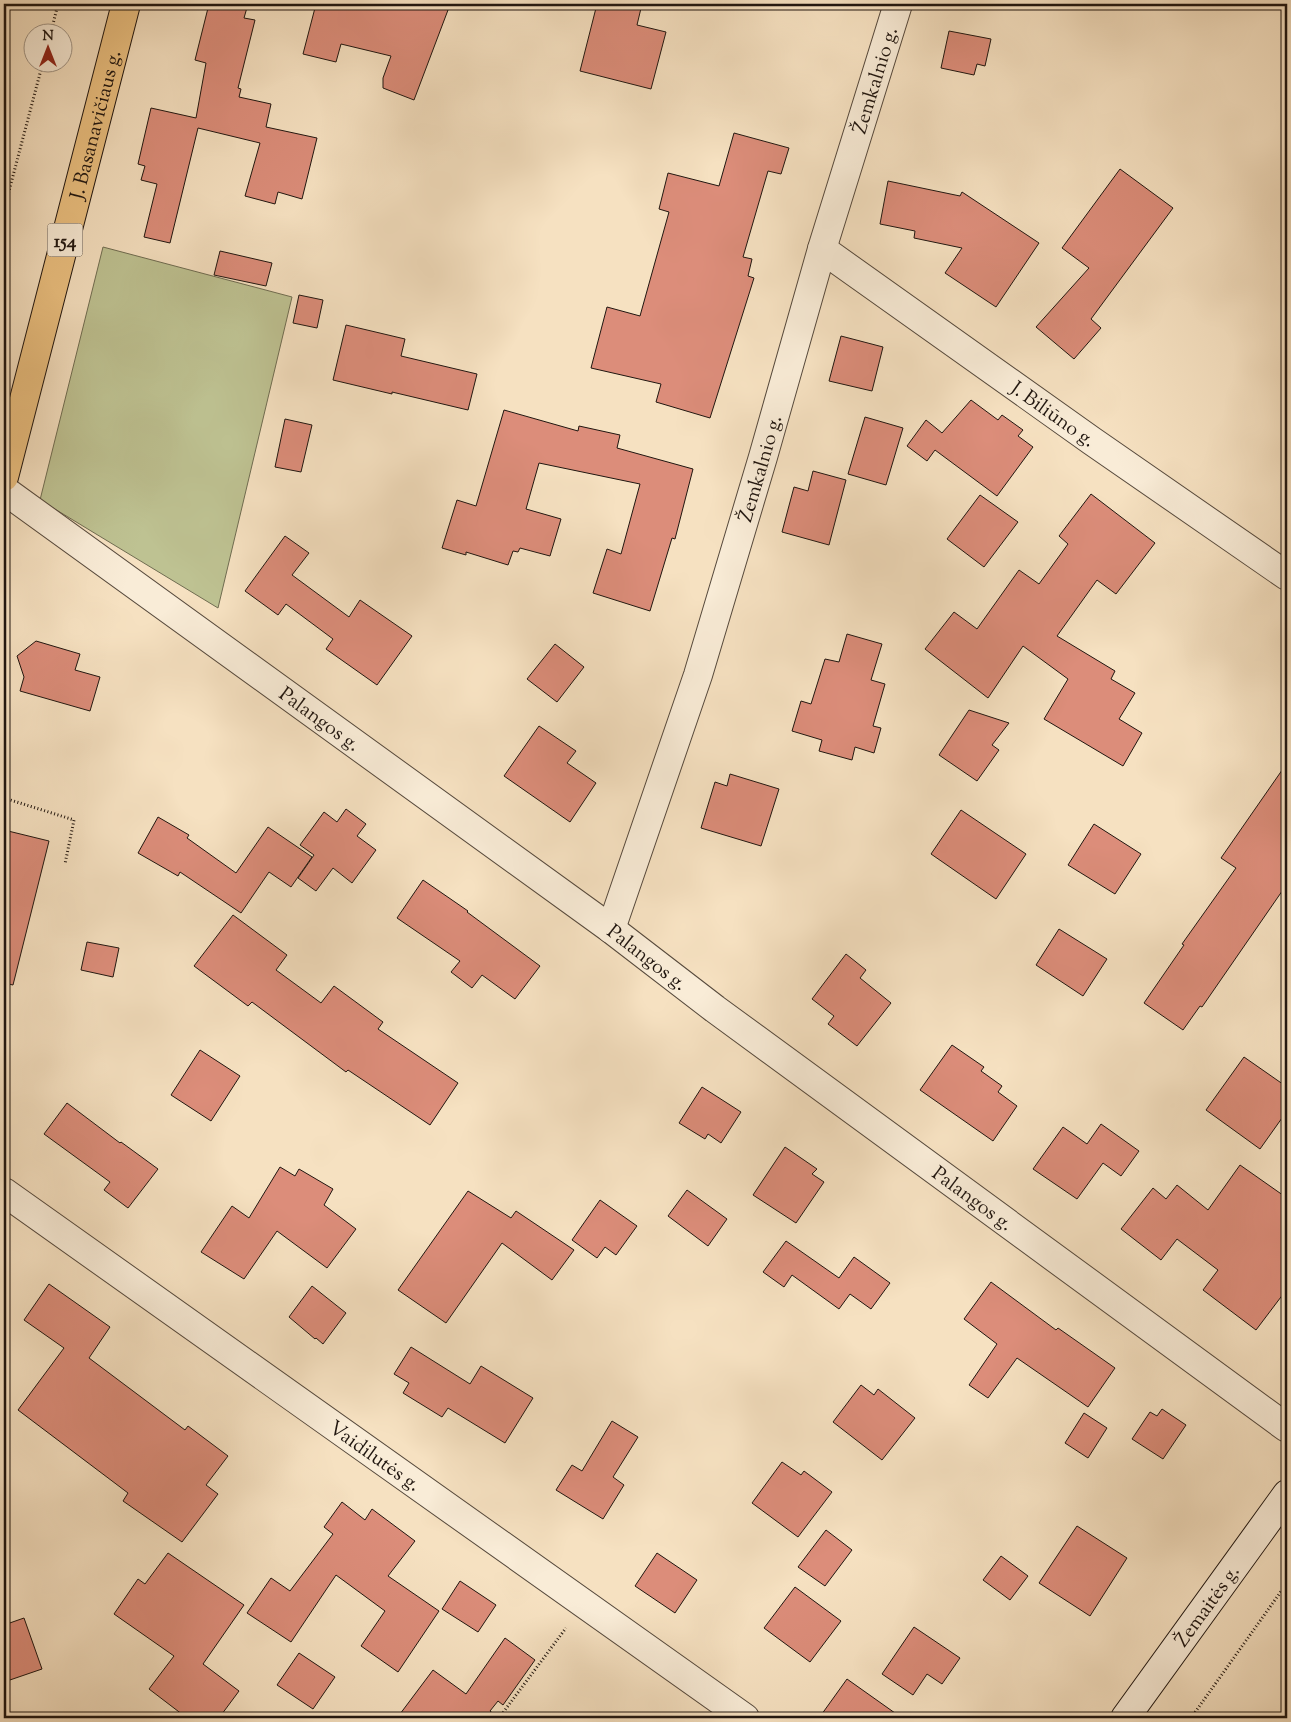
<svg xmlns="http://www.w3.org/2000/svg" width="1291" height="1722" font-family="'Sorts Mill Goudy',serif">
	<rect width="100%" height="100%" fill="#f6e1c1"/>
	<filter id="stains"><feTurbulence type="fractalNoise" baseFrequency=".004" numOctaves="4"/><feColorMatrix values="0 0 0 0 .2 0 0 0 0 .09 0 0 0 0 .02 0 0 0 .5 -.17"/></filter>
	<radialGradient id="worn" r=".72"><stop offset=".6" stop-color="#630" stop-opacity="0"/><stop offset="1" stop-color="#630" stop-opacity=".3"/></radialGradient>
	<path fill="#bec292" stroke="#6f6c51" d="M 103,247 L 292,297 L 218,608 L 40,500 Z"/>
	<path fill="#dc8d7a" stroke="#201610" d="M 209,4 L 248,4 L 244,18 L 255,20 L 238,88 L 241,89 L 239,97 L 271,104 L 266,127 L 317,138 L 302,199 L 278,192 L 275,204 L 245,196 L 260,143 L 198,128 L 170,243 L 144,237 L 157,184 L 141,180 L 145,166 L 138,164 L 151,108 L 196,118 L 206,63 L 195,60 Z
		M 316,4 L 430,4 L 448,10 L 414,100 L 383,88 L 383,78 L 391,56 L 341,44 L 336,62 L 303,54 Z
		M 597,4 L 642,4 L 637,25 L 666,32 L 651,89 L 580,71 Z
		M 949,31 L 991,39 L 985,66 L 977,64 L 974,75 L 941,68 Z
		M 734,133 L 789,148 L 781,174 L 768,171 L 743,257 L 752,259 L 748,276 L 754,278 L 710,418 L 656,402 L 661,384 L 591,368 L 607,307 L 640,316 L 669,212 L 659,209 L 668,173 L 719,186 Z
		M 1120,169 L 1173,208 L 1091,319 L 1101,328 L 1074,359 L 1036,327 L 1089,268 L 1062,248 Z
		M 888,181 L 960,196 L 962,192 L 1039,243 L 996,307 L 945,273 L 962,248 L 914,238 L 915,231 L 880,224 Z
		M 220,251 L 272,263 L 266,286 L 214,275 Z
		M 299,295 L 323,300 L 317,328 L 293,323 Z
		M 346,325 L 405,339 L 401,356 L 477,374 L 468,410 L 392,392 L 392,394 L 333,380 Z
		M 841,336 L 883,347 L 872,391 L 829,381 Z
		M 971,400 L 998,420 L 1002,415 L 1023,430 L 1018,436 L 1033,447 L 997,496 L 935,450 L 927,461 L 907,446 L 926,420 L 942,433 Z
		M 504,410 L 578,431 L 579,426 L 620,435 L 617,448 L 693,469 L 675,539 L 672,538 L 650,611 L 593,593 L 607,549 L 621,554 L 640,484 L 539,463 L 526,509 L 561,519 L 550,556 L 520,548 L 518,552 L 513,551 L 508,565 L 466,552 L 466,555 L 442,548 L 457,500 L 476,506 Z
		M 865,417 L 903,428 L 886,485 L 848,474 Z
		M 285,419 L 312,425 L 301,472 L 275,467 Z
		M 813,471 L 846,480 L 829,545 L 782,532 L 794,487 L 808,491 Z
		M 1091,494 L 1155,543 L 1116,594 L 1097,580 L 1057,636 L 1115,671 L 1111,679 L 1135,693 L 1119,719 L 1142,733 L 1123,766 L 1044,719 L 1068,679 L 1023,646 L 988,698 L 925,649 L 954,612 L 977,629 L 1019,570 L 1039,584 L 1068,544 L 1059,536 Z
		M 980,495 L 1018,522 L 984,567 L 947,539 Z
		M 285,536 L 309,553 L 292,575 L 349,617 L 360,600 L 412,636 L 377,685 L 326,649 L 333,639 L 286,604 L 278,615 L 245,591 Z
		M 847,634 L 882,644 L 871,680 L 885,684 L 873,726 L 881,728 L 874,753 L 855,747 L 852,760 L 819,751 L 822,740 L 792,731 L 801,701 L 811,704 L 825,659 L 839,662 Z
		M 36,641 L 80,654 L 75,670 L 100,677 L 90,711 L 20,691 L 24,677 L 17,656 Z
		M 555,644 L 584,667 L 557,702 L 527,679 Z
		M 969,710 L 1009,723 L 992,745 L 999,750 L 977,781 L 939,755 Z
		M 539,726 L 576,751 L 567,763 L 596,783 L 570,822 L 504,776 Z
		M 1287,763 L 1287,884 L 1202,1007 L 1200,1006 L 1183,1030 L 1144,1003 L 1184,945 L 1182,944 L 1236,868 L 1221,858 Z
		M 730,774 L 779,789 L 761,846 L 701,828 L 715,782 L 727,786 Z
		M 346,809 L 366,824 L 357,836 L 376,850 L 352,883 L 333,868 L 316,891 L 298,878 L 314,855 L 300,845 L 324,812 L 337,822 Z
		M 961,810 L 1026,854 L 996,899 L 931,854 Z
		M 158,817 L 189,835 L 187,838 L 236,873 L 268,827 L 312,857 L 291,887 L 269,872 L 241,913 L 180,872 L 178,876 L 138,853 Z
		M 1094,824 L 1141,854 L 1115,894 L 1068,865 Z
		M 4,830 L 49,841 L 13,985 L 4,983 Z
		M 423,880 L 468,911 L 467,912 L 540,966 L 515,999 L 482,975 L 472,988 L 451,972 L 460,961 L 397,918 Z
		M 233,915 L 287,955 L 276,970 L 321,1003 L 334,986 L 383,1022 L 378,1029 L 458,1083 L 430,1125 L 348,1070 L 346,1072 L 252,1002 L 248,1006 L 194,966 Z
		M 1059,929 L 1107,959 L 1083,996 L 1036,965 Z
		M 87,942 L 119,948 L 113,977 L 81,970 Z
		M 846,954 L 866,970 L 860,978 L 891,1003 L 857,1046 L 828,1024 L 834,1016 L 812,999 Z
		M 952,1045 L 984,1067 L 981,1071 L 1002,1086 L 998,1092 L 1017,1106 L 993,1141 L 920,1090 Z
		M 200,1050 L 240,1076 L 211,1121 L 171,1095 Z
		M 1244,1057 L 1287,1087 L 1287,1111 L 1260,1149 L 1206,1110 Z
		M 702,1087 L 741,1112 L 721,1143 L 708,1134 L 705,1139 L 679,1123 Z
		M 67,1103 L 120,1143 L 121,1142 L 158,1169 L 128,1208 L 104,1190 L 110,1182 L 44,1134 Z
		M 1101,1124 L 1139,1151 L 1121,1176 L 1103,1163 L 1077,1199 L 1033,1169 L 1063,1127 L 1087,1144 Z
		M 785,1147 L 817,1169 L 812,1174 L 824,1182 L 796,1223 L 753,1195 Z
		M 1240,1165 L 1287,1198 L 1287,1289 L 1256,1330 L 1203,1290 L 1218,1270 L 1177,1239 L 1161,1260 L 1121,1229 L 1153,1188 L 1166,1199 L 1177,1185 L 1208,1210 Z
		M 280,1167 L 295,1176 L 299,1169 L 333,1189 L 324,1205 L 356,1229 L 327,1268 L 277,1231 L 244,1279 L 201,1252 L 232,1206 L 249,1218 Z
		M 687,1190 L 727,1219 L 708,1246 L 668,1216 Z
		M 468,1191 L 511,1218 L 516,1211 L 574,1250 L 552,1280 L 502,1243 L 446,1323 L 398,1290 Z
		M 600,1200 L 637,1226 L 616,1255 L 605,1247 L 597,1258 L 572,1240 Z
		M 786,1241 L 839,1278 L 854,1257 L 890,1283 L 871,1309 L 850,1294 L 839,1309 L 792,1275 L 784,1287 L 763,1272 Z
		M 991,1282 L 1056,1330 L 1058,1328 L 1115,1368 L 1088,1407 L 1017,1358 L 988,1398 L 969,1385 L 997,1344 L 964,1319 Z
		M 49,1284 L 110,1327 L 89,1358 L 185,1430 L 188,1426 L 228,1456 L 206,1485 L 218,1494 L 182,1542 L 123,1501 L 128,1493 L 18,1410 L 64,1348 L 24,1320 Z
		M 312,1286 L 346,1313 L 323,1344 L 316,1338 L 315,1339 L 289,1317 Z
		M 411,1347 L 470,1384 L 481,1366 L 533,1398 L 505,1443 L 448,1408 L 442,1417 L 403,1393 L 409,1383 L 394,1374 Z
		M 861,1385 L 874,1395 L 878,1389 L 915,1418 L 882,1460 L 833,1422 Z
		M 1162,1409 L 1186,1425 L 1163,1459 L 1132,1439 L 1150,1412 L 1157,1416 Z
		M 1084,1413 L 1107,1428 L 1088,1458 L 1065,1443 Z
		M 612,1421 L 638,1437 L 613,1477 L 624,1485 L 603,1519 L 556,1490 L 572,1465 L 582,1471 Z
		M 782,1462 L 801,1475 L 804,1471 L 832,1492 L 798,1537 L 752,1503 Z
		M 342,1502 L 365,1520 L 372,1509 L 415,1541 L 388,1576 L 439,1611 L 398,1672 L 361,1646 L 385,1611 L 336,1575 L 291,1642 L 247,1613 L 271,1578 L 290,1591 L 333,1534 L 324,1527 Z
		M 1077,1526 L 1127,1558 L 1090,1616 L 1039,1583 Z
		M 826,1530 L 852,1550 L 825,1586 L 798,1567 Z
		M 168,1553 L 244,1605 L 203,1664 L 239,1691 L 219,1718 L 187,1718 L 149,1689 L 174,1656 L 114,1614 L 138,1579 L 145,1584 Z
		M 657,1553 L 697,1580 L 675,1613 L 635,1586 Z
		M 1001,1556 L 1028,1576 L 1010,1600 L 983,1580 Z
		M 460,1581 L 496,1605 L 478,1632 L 442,1609 Z
		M 795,1587 L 841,1621 L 810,1662 L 764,1628 Z
		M 24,1618 L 42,1669 L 4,1682 L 4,1625 Z
		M 914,1627 L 960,1658 L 942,1684 L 927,1674 L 913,1695 L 882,1674 Z
		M 505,1638 L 535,1660 L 503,1705 L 498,1701 L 490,1711 L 499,1718 L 397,1718 L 433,1670 L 466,1694 Z
		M 299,1653 L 335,1677 L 313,1709 L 277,1685 Z
		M 847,1679 L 902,1718 L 819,1718 Z"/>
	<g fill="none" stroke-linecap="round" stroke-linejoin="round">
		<defs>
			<g id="street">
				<path id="s1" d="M 822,249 L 1092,441 L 1287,576"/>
				<path id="s2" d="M 4,490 L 611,929 L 715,1009 L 1287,1428"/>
				<path id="s3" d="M 611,929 L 698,675 L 763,457 L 822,249 L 898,4"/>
				<path id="s4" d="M 4,1192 L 745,1718"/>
			</g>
			<g id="secondary">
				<path id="s5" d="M 1125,1718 L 1287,1494"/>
			</g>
			<g id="primary">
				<path id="s6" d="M 4,477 L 126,4"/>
			</g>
		</defs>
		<use href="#street" stroke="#56493c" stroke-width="30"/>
		<use href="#secondary" stroke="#201610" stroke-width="30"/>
		<use href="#primary" stroke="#201610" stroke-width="30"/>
		<path stroke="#201610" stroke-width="3" stroke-dasharray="1 2.5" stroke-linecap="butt" d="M 51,32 L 58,4
			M 4,210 L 43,62
			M 4,798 L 74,820 L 65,864
			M 499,1718 L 566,1628
			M 1191,1718 L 1287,1583"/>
		<use href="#street" stroke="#f9ecd7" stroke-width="28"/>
		<use href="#secondary" stroke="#f9ecd7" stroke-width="28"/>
		<use href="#primary" stroke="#ebc080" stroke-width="28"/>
	</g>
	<g text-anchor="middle" stroke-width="4.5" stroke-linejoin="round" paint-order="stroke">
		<rect fill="#f9ecd7" stroke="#61564c" stroke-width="1" x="47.5" y="223.5" width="35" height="33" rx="4"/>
		<g font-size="19" font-weight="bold" fill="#201610">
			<text x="65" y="247">154</text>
		</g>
		<g font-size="20" fill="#201610" stroke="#f9ecd7">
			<text dy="7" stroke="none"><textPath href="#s3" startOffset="889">Žemkalnio g.</textPath></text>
			<text dy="7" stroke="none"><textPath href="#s6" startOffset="364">J. Basanavičiaus g.</textPath></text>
			<text dy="7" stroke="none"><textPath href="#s1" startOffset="284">J. Biliūno g.</textPath></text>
			<text dy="7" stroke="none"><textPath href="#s3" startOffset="484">Žemkalnio g.</textPath></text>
			<text dy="7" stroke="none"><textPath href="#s2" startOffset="390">Palangos g.</textPath></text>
			<text dy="7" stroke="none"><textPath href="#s2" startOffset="795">Palangos g.</textPath></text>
			<text dy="7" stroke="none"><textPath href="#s2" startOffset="1200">Palangos g.</textPath></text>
			<text dy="7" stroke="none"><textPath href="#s4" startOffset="455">Vaidilutės g.</textPath></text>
			<text dy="7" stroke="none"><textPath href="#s5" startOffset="139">Žemaitės g.</textPath></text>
		</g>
	</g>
	<rect width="1291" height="1722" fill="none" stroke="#f6e1c1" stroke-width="20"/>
	<rect x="5" y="5" width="1281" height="1712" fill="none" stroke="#201610" stroke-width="2.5"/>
	<rect x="10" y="10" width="1271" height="1702" fill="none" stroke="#201610"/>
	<g transform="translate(48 48)"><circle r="24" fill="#f9ecd7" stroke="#a29687"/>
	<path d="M0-4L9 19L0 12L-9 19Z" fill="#8f2418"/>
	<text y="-8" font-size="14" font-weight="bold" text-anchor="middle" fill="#201610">N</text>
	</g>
	<rect width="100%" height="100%" filter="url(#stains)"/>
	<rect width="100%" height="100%" fill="url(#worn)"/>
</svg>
